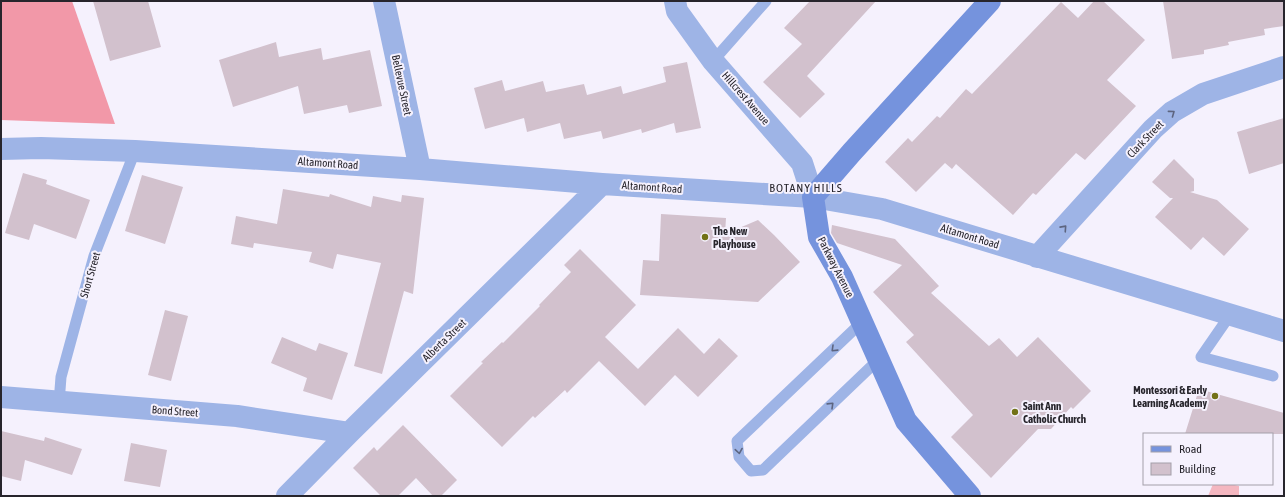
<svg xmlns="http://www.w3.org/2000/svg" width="1285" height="497" font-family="'Asap Condensed',sans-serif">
	<rect width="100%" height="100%" fill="#f5f1fd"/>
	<path fill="#f4b7c0" d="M 1213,484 L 1230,484 L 1239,486 L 1239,496 L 1208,496 Z"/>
	<path fill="#f298a8" d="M 1,1 L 72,1 L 115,124 L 1,120 Z"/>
	<path fill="#d2c1cd" d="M 93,1 L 148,1 L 161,47 L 110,61 Z
		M 810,1 L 876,1 L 807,76 L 825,94 L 800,118 L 763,82 L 802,44 L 784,28 Z
		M 1094,1 L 1103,1 L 1145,40 L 1107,80 L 1136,106 L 1085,160 L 1076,153 L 1036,195 L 1033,193 L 1013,215 L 956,164 L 952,169 L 945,163 L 916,192 L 885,162 L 908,138 L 912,142 L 937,116 L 940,118 L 966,89 L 972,94 L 1061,2 L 1078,18 Z
		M 1163,1 L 1284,1 L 1284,26 L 1264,29 L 1265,35 L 1228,42 L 1229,45 L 1204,50 L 1204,54 L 1172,59 Z
		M 276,42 L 279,57 L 321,48 L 323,60 L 370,50 L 382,106 L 349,113 L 347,105 L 304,114 L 298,86 L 233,107 L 219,60 Z
		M 687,62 L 701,128 L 676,133 L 674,123 L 642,133 L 641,129 L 603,139 L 601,131 L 564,139 L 560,123 L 527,132 L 524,118 L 485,129 L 474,88 L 502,80 L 505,91 L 543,81 L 546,92 L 584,84 L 587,95 L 621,86 L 623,94 L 666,82 L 663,67 Z
		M 1284,118 L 1284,163 L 1249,174 L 1237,132 Z
		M 1174,159 L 1194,179 L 1194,191 L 1190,192 L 1217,200 L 1249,229 L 1224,256 L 1203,237 L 1191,250 L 1155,217 L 1173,198 L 1170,198 L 1152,182 Z
		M 23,173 L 47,180 L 46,184 L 90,200 L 76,239 L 34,224 L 29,240 L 5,233 Z
		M 142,175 L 183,187 L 165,244 L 125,231 Z
		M 283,189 L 329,197 L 330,194 L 371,207 L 373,196 L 401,202 L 402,195 L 424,198 L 413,294 L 404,291 L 382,374 L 354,366 L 381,263 L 337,254 L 333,269 L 309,262 L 312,252 L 254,243 L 253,248 L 231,244 L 236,216 L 277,224 Z
		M 661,214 L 726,218 L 725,234 L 758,220 L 774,235 L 800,262 L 758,302 L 640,295 L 643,260 L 659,261 Z
		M 832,225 L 895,239 L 939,286 L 931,293 L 989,346 L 999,338 L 1017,357 L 1038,337 L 1091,391 L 1073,409 L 1071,407 L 1051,429 L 1038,429 L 991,478 L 951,437 L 973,415 L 906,342 L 914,335 L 873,292 L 902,265 L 837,243 L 831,233 Z
		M 580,249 L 636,305 L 605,337 L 638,369 L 678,328 L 704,354 L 719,338 L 738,356 L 698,397 L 675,375 L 645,406 L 599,361 L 567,393 L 565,390 L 535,418 L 533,416 L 502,447 L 450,396 L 483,363 L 481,362 L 502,342 L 503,343 L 540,306 L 539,305 L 571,272 L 564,265 Z
		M 165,310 L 188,316 L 171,381 L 148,375 Z
		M 282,337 L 316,351 L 319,343 L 348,353 L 332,400 L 303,391 L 307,378 L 271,363 Z
		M 1199,389 L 1284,413 L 1284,434 L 1185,434 Z
		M 403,425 L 457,480 L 441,496 L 433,496 L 416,478 L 398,496 L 381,496 L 353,468 L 374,447 L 377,451 Z
		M 1,431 L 44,441 L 45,437 L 82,449 L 72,475 L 25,460 L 21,481 L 1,476 Z
		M 131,443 L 167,450 L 160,487 L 124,481 Z"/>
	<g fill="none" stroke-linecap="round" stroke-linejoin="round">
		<path stroke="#9eb4e6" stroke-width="11" d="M 713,61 L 766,1
			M 1230,315 L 1201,357 L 1273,376
			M 862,322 L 737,441 L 739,457 L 751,471 L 763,470 L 879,359
			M 59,403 L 61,377 L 94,256 L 135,151"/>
		<path stroke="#9eb4e6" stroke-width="22" d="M 384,1 L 420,169
			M 675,1 L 677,11 L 713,61 L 802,163 L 813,197
			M 1,149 L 41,148 L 135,151 L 420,169 L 602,184 L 813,197 L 882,209 L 1284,331
			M 1037,257 L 1153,129 L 1172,112 L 1203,94 L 1284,67
			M 1,397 L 237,416 L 349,433
			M 287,496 L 349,433 L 602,184"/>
		<path stroke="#7593dd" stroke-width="22" d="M 970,496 L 906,421 L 842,277 L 819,237 L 813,197 L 852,152 L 990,1"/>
	</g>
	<defs><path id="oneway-chevron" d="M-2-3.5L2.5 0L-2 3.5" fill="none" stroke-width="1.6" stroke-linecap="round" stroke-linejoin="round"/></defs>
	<g stroke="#5d6580">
		<use href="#oneway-chevron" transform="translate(1172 113) rotate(-36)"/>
		<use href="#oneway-chevron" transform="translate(1064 228) rotate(-48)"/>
		<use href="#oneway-chevron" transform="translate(834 349) rotate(136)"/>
		<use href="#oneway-chevron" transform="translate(831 405) rotate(-44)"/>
		<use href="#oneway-chevron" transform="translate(739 451) rotate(81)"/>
	</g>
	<g fill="#727217" stroke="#f5f1fd" stroke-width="1.5">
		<circle cx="705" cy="237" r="4"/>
		<circle cx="1215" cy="396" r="4"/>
		<circle cx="1015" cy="412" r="4"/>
	</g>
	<g text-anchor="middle" stroke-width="4" stroke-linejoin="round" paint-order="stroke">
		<g font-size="11" fill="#27252c" stroke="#f5f1fd">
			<text transform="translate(402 85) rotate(78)" y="4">Bellevue Street</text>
			<text transform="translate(746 98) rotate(49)" y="4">Hillcrest Avenue</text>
			<text transform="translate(1145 139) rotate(-46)" y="4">Clark Street</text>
			<text transform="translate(328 163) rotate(4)" y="4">Altamont Road</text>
			<text transform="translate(652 187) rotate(4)" y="4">Altamont Road</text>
			<text transform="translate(970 236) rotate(17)" y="4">Altamont Road</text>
			<text transform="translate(836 267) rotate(63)" y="4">Parkway Avenue</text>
			<text transform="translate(90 275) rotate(-74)" y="4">Short Street</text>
			<text transform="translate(444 340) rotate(-44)" y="4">Alberta Street</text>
			<text transform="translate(175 411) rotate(4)" y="4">Bond Street</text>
		</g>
		<g font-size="11" font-weight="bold" fill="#27252c" stroke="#f5f1fd" text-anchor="start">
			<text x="713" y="235">The New<tspan x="713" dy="13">Playhouse</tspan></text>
			<text x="1207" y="394" text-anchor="end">Montessori &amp; Early<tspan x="1207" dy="13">Learning Academy</tspan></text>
			<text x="1023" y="410">Saint Ann<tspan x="1023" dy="13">Catholic Church</tspan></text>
		</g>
		<g font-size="12" letter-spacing="1" fill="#27252c" stroke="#f5f1fd">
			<text x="806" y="192">BOTANY HILLS</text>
		</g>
	</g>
	<rect width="1285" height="497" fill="none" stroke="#27252c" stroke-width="4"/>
	<rect x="1143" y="433" width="130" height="52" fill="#f5f1fd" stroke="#a39fa9"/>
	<rect x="1151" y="446" width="20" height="6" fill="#7593dd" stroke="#a39fa9"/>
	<text x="1179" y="453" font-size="12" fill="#27252c">Road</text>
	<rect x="1151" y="463" width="20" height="12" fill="#d2c1cd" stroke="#a39fa9"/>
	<text x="1179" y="473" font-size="12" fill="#27252c">Building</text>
</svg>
